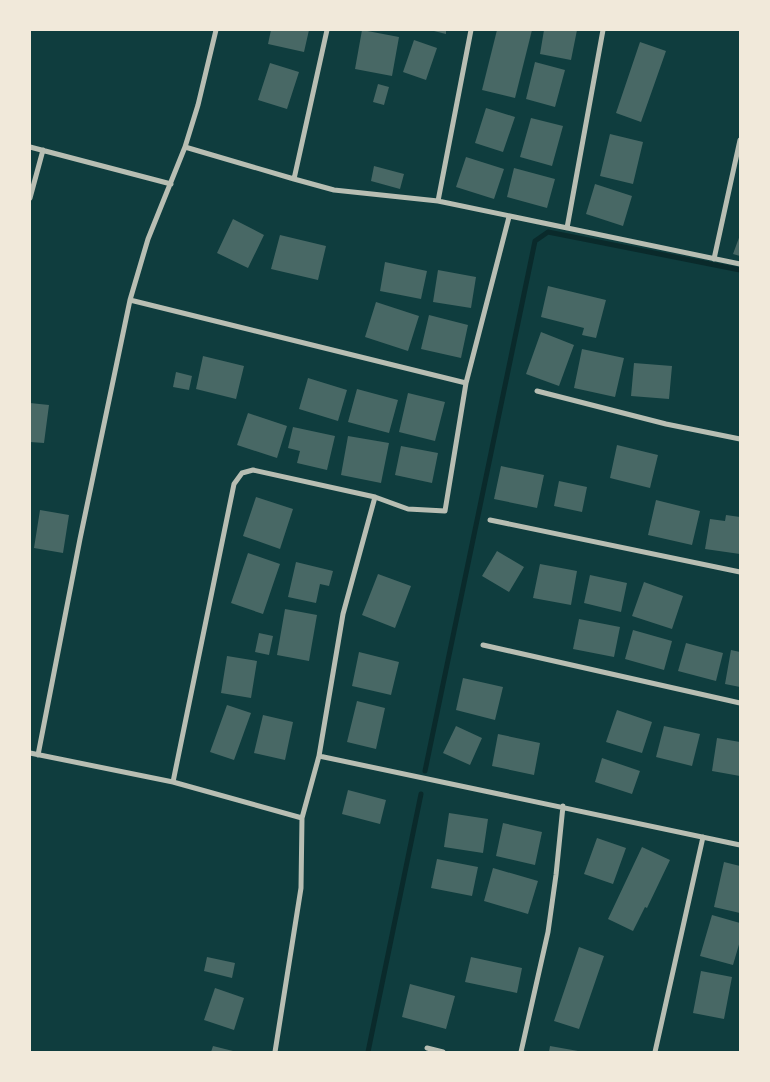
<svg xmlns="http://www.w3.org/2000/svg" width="770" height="1082" font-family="Overpass,sans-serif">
	<rect width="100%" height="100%" fill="#0f3d3e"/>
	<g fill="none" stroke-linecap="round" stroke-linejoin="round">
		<path stroke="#0a2a2b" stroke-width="5" d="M 425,771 L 535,241 L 548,232 L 740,270
			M 368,1052 L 421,794"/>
	</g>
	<path fill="#486865" d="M 271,30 L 309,30 L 304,52 L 268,44 Z
		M 362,30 L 399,37 L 392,76 L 355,69 Z
		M 430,30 L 446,30 L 446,34 Z
		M 497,30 L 532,30 L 515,98 L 482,90 Z
		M 544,30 L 577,30 L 571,60 L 540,54 Z
		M 414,40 L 437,48 L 426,80 L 403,72 Z
		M 640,42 L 666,51 L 641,122 L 616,113 Z
		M 535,62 L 565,70 L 555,107 L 526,99 Z
		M 270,63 L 299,72 L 287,109 L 258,100 Z
		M 378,84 L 389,87 L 384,105 L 373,102 Z
		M 486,108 L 515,117 L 503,152 L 475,143 Z
		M 531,118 L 563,126 L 552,166 L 520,157 Z
		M 610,134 L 643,142 L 633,184 L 600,176 Z
		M 466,157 L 504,169 L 494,199 L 456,187 Z
		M 374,166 L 404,174 L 400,189 L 371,181 Z
		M 514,168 L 555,179 L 547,208 L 507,197 Z
		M 595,184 L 632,196 L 623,226 L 586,214 Z
		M 233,219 L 264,235 L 248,268 L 217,253 Z
		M 280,235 L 326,246 L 318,280 L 271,269 Z
		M 740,235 L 740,256 L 733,254 Z
		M 385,262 L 427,271 L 421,299 L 380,291 Z
		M 438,270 L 476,277 L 471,308 L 433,302 Z
		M 548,286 L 606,300 L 596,338 L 582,335 L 584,328 L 541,317 Z
		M 376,302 L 419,316 L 408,351 L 365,337 Z
		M 429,315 L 468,325 L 461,358 L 421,349 Z
		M 541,332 L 574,345 L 559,386 L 526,374 Z
		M 582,349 L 624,358 L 615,397 L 574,388 Z
		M 203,356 L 244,366 L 236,399 L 196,389 Z
		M 634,363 L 672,366 L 669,399 L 631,396 Z
		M 176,372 L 192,376 L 189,390 L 173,387 Z
		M 308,378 L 347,390 L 338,421 L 299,409 Z
		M 357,389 L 398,400 L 389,433 L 348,422 Z
		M 408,393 L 445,402 L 435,441 L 399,432 Z
		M 30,403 L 49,405 L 44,443 L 30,442 Z
		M 248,413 L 287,426 L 277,458 L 237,445 Z
		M 293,427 L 335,436 L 327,470 L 297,463 L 300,451 L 288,448 Z
		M 348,436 L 389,443 L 381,483 L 341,475 Z
		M 617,445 L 658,455 L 650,488 L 610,478 Z
		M 401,446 L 438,453 L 432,483 L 395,475 Z
		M 501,466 L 544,475 L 537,508 L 494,499 Z
		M 559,481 L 587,487 L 582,512 L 554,506 Z
		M 256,497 L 293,509 L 280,549 L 243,536 Z
		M 656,500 L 700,511 L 692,545 L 648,535 Z
		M 40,510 L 69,515 L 63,553 L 34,548 Z
		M 726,515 L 740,517 L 740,554 L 705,549 L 710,519 L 725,521 Z
		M 497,551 L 524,567 L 509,592 L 482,576 Z
		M 248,553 L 280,564 L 263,614 L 231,603 Z
		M 296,562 L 333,571 L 329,586 L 320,584 L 316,603 L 288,597 Z
		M 540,564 L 577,571 L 571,605 L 533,598 Z
		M 378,574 L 411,586 L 395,628 L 362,615 Z
		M 590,575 L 627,583 L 621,612 L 584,603 Z
		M 644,582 L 683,596 L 672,629 L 632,616 Z
		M 285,609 L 317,615 L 309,661 L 277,655 Z
		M 579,619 L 620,627 L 614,657 L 573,649 Z
		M 633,630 L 672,641 L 664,670 L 625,659 Z
		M 259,633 L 273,636 L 269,655 L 255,652 Z
		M 686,643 L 723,653 L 716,681 L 678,671 Z
		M 731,650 L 740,652 L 740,687 L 725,684 Z
		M 359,652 L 399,662 L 391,695 L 352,686 Z
		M 227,656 L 257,661 L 251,698 L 221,693 Z
		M 463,678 L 503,687 L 495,720 L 456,710 Z
		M 357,701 L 385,708 L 376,749 L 347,742 Z
		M 227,705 L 251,713 L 234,760 L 210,752 Z
		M 617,710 L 652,722 L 642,753 L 606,742 Z
		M 263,715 L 293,722 L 285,760 L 254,753 Z
		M 456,726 L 482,738 L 470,765 L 443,753 Z
		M 664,726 L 700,734 L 692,766 L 656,757 Z
		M 498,734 L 540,743 L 534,775 L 492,766 Z
		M 717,738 L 740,742 L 740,776 L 712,771 Z
		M 602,758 L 640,771 L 632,794 L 595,782 Z
		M 348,790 L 386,800 L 380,824 L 342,814 Z
		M 449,813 L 488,819 L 483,853 L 444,847 Z
		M 503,823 L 542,832 L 535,865 L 496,856 Z
		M 597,838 L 626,848 L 613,884 L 584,874 Z
		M 642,847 L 670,860 L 647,908 L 645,907 L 633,931 L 608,919 Z
		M 437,859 L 478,867 L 472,896 L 431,888 Z
		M 724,862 L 740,866 L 740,913 L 714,907 Z
		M 493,868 L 538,881 L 528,914 L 484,901 Z
		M 712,915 L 740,923 L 740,941 L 733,965 L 700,956 Z
		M 579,947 L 604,956 L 579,1029 L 554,1021 Z
		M 207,957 L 235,963 L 232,978 L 204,971 Z
		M 471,957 L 522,968 L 517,993 L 465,982 Z
		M 701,971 L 732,977 L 724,1019 L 693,1013 Z
		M 410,984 L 455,996 L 446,1029 L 402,1017 Z
		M 215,988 L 244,998 L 234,1030 L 204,1020 Z
		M 213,1046 L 233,1051 L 232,1052 L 211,1052 Z
		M 550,1046 L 578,1051 L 578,1052 L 549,1052 Z"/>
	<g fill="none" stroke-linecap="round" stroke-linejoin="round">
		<path stroke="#b8beb3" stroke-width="5" d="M 216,30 L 198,105 L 185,147 L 294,179
			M 327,30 L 294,179 L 334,190 L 438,201 L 740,264
			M 30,147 L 171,184
			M 30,198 L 43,150
			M 438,201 L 471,30
			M 567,228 L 603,30
			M 714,259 L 740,140
			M 130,300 L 466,383
			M 537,391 L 666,424 L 740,439
			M 490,520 L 740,572
			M 483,645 L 740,703
			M 30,753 L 173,782 L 302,818 L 319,756 L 343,614 L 375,497
			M 38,755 L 80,539 L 130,300 L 148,239 L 185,147
			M 319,756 L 740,845
			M 173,782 L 234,484 L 242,473 L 253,470 L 375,497 L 408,509 L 445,511 L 466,383 L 509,217
			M 427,1048 L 443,1052
			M 275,1052 L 301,888 L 302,818
			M 521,1052 L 548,932 L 556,875 L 563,806
			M 655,1052 L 703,837"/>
	</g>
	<rect width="770" height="1082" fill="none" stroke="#f1e9da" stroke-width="62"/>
</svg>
